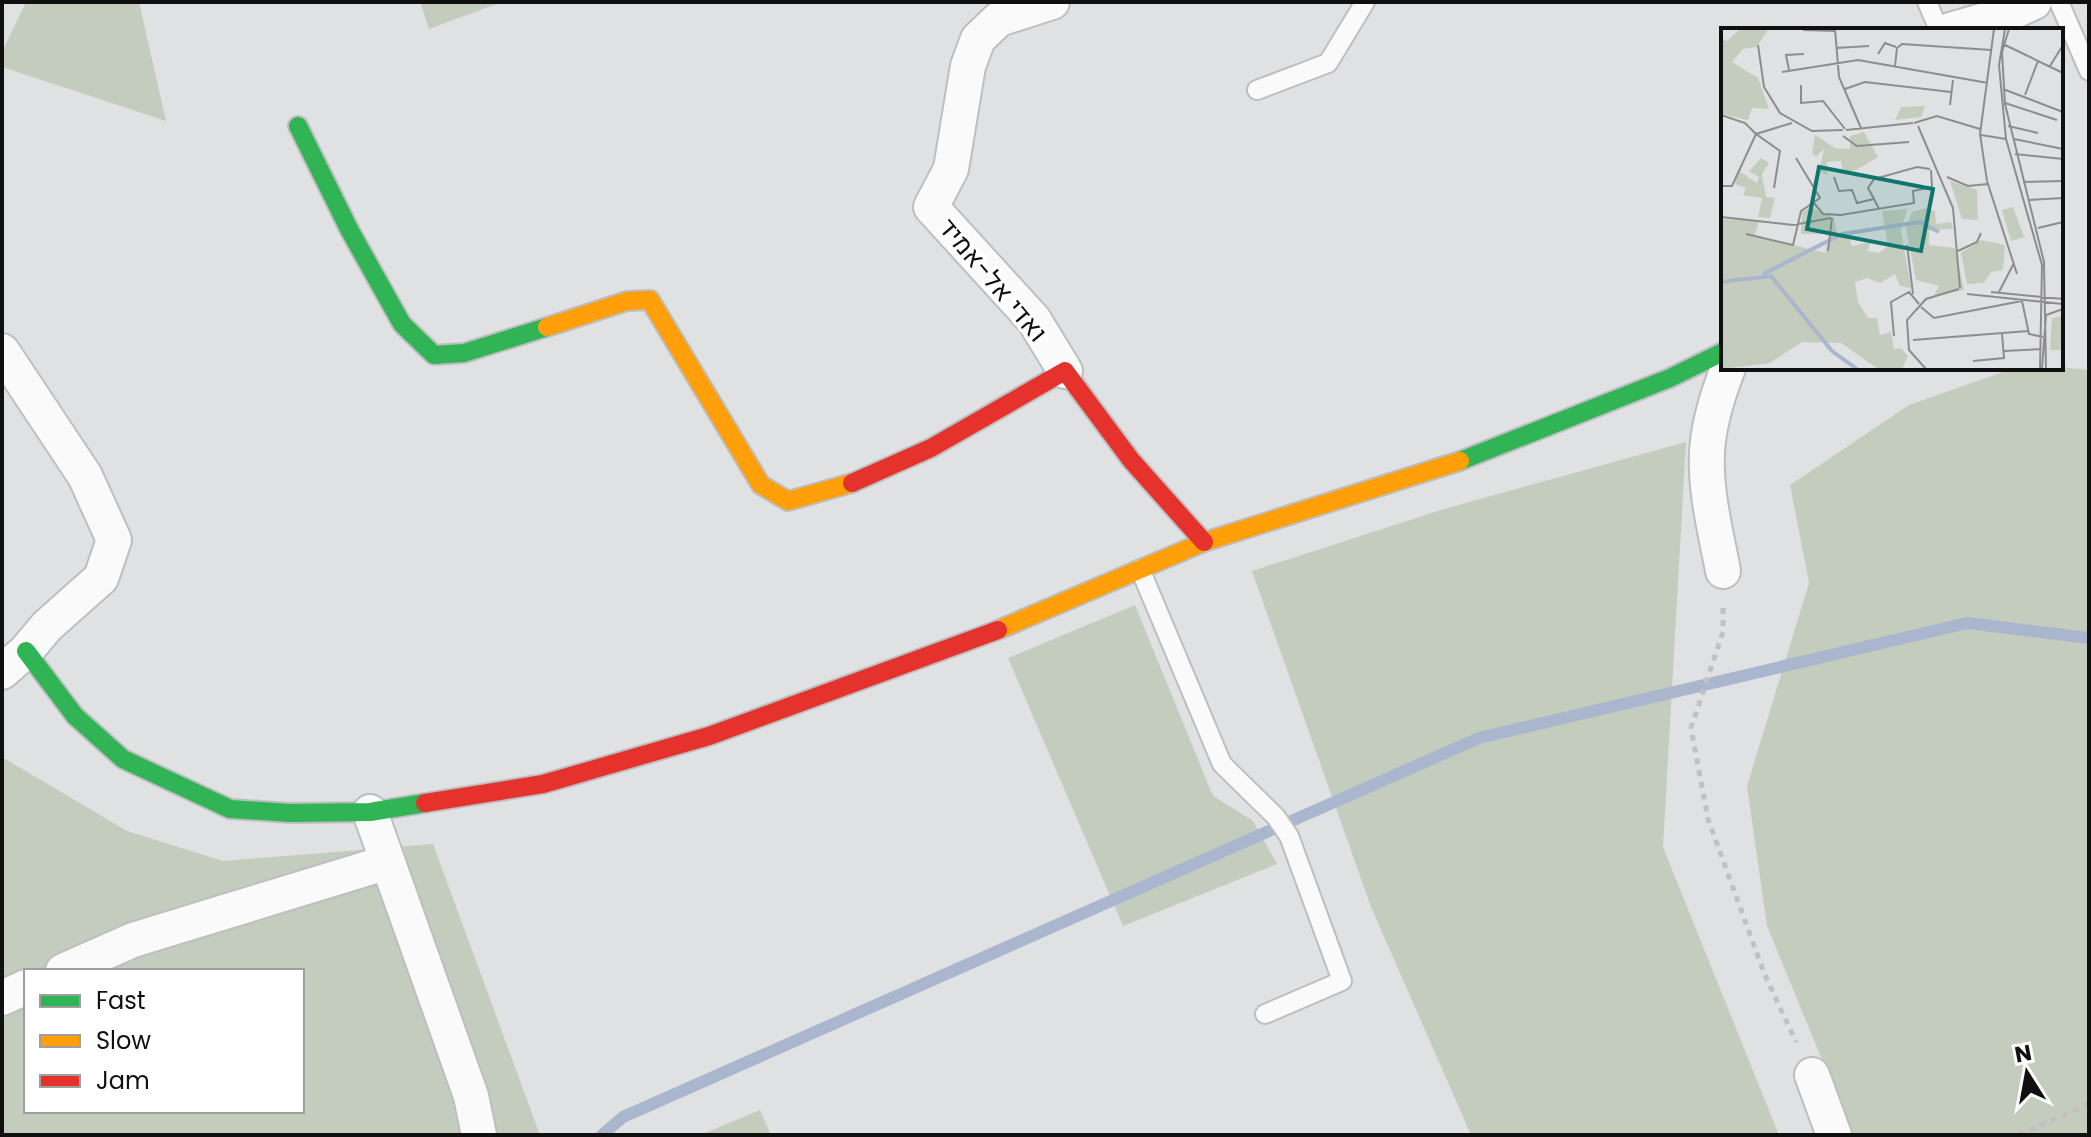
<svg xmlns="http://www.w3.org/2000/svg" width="2091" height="1137" font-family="Poppins,Heebo,sans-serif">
	<rect width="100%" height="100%" fill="#e0e1e3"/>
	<path fill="#c4cdbd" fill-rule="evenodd" d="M 26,2 L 139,2 L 166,121 L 2,67 L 2,52 Z
		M 420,2 L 502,2 L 429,29 Z
		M 2061,367 L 2089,370 L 2089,1135 L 1853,1135 L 1767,926 L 1747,786 L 1809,583 L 1790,485 L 1909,405 L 2014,368 Z
		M 1686,442 L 1663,847 L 1779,1135 L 1471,1135 L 1371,907 L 1252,571 L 1444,509 Z
		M 1135,605 L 1213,796 L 1253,821 L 1277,864 L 1123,926 L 1008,658 Z
		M 2,757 L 127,831 L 223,861 L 433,844 L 540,1135 L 2,1135 ZM 26,971 L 302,971 L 302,1111 L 26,1111 Z
		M 760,1110 L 771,1135 L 700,1135 Z"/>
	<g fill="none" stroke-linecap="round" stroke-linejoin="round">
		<path stroke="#a9b6cd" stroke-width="12" d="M 602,1135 L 623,1117 L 1479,738 L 1967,623 L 2089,638"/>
		<defs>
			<path id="lane" d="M 1927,2 L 1939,30
				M 2059,2 L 2089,71
				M 1257,90 L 1328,63 L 1365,2
				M 1140,569 L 1222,764 L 1276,817 L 1289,836 L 1342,981 L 1265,1014"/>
			<path id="street" d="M 1052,2 L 999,19 L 978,39 L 968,66 L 951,169 L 931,207 L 1034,320 L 1065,371
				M 1950,30 L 2013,12 L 2034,2
				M 2,351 L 85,476 L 114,540 L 101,578 L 47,626 L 26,651 L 2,672
				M 1723,571 C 1716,533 1705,492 1707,453 C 1708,425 1718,394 1728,368
				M 370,812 L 471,1096 L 479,1135
				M 63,971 L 133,940 L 388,862
				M 2,998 L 26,987
				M 1812,1075 L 1834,1135"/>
			<path id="fast" d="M 298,126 L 350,231 L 402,324 L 434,355 L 464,353 L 547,327
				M 1460,461 L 1670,378 L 1723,352
				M 26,651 L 75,716 L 123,759 L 230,809 L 290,813 L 370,812 L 425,803"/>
			<path id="slow" d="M 547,327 L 627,301 L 650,300 L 761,485 L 788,501 L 852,483
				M 998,630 L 1204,542 L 1460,461"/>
			<path id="jam" d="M 852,483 L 931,448 L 1065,371 L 1131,460 L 1204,542
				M 425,803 L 543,784 L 709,736 L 998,630"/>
		</defs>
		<use href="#lane" stroke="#bdbebf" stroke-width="22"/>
		<use href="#street" stroke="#bdbebf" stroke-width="38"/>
		<use href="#fast" stroke="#bdbebf" stroke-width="22"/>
		<use href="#slow" stroke="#bdbebf" stroke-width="22"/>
		<use href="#jam" stroke="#bdbebf" stroke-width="22"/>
		<path stroke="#c1c1c2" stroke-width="5" stroke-dasharray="6 6" stroke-linecap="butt" d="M 1723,608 L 1723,632 L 1691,728 L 1708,819 L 1764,973 L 1796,1042
			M 2018,1135 L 2089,1104"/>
		<use href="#lane" stroke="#fafafb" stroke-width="18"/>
		<use href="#street" stroke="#fafafb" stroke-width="34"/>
		<use href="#fast" stroke="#30b455" stroke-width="18"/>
		<use href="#slow" stroke="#ff9f0a" stroke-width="18"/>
		<use href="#jam" stroke="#e5322d" stroke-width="18"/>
	</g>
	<g text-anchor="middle" stroke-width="7" stroke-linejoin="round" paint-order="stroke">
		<g font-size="26" fill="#101011" stroke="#fff">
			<text transform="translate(993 280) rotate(50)" y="9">ואדי אל-אמיד</text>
		</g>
	</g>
	<g transform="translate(1721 28)">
		<rect width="342" height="342" fill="#e0e1e3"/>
		<path d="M 19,1 L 47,1 L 36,19 L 22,21 L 11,34 L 37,50 L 48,81 L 31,80 L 27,92 L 0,86 L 0,10 L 6,13 ZM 204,78 L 200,89 L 174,92 L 180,79 ZM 143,104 L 157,129 L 135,142 L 122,145 L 120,133 L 106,134 L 106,147 L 98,143 L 103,121 L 95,129 L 91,125 L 94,107 L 114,120 L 129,121 L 129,108 ZM 40,130 L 48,135 L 41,146 L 45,169 L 54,170 L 49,190 L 37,189 L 41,170 L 22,167 L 25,160 L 14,156 L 18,143 L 36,155 L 38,149 L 28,143 ZM 229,153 L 256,162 L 257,192 L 241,191 ZM 89,179 L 113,190 L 117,210 L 128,207 L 131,218 L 149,214 L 147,223 L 158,225 L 167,218 L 161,183 L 186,181 L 180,203 L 190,260 L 179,258 L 174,246 L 159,255 L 146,250 L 134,254 L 137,274 L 147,290 L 156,290 L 159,307 L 170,304 L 173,321 L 180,320 L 187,328 L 181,341 L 157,341 L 120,315 L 81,314 L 49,335 L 0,341 L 0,191 L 38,193 L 34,207 L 104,225 L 109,206 L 80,206 L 81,184 ZM 292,179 L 303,209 L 290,213 L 281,182 ZM 205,180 L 214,183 L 215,196 L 230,194 L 232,201 L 208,202 L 208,217 L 234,220 L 243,262 L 213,267 L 218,258 L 195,252 L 185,200 L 191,184 ZM 260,212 L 284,217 L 282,242 L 270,244 L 263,255 L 246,256 L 240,225 ZM 342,288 L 342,322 L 329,322 L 331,290 Z" fill="#c4cdbd"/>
		<path fill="none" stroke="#a9b6cd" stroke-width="4" d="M 42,246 L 121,206 L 199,194 L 218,204M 0,254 L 50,248 L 111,323 L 136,341"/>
		<path fill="none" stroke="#8d8d8f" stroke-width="2" d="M 114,1 L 118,49 L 140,100M 273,1 L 259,106 L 266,153 L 296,246M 284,1 L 278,37 L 285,111 L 321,237 L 319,341M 288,1 L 281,24 L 284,76 L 323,234 L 325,341M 82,2 L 115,3M 282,16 L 342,45M 37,17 L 43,59 L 59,85 L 91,103 L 122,102M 115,20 L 148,18M 157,26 L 164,15 L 175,19M 174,38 L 176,20 L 181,16 L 270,22M 329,38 L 342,17M 68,42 L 65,27 L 83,26M 61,44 L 137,32 L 267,55M 80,57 L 80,75 L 102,73 L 124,101M 124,61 L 144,54 L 230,64M 282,61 L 342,84M 304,67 L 317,33M 284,75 L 336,92M 229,77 L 232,52M 0,87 L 24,95 L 35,106 L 71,95M 193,95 L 216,88 L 259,101M 197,98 L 232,180 L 239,260M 287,98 L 317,105M 125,102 L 192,95M 260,107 L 285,111M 122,108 L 136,118 L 188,114M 293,111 L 342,121M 294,126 L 342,131M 113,149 L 118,163 L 131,162 L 136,175 L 153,171 L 158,181M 226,149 L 247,158 L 267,156M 302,154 L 342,153M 0,158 L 11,158 L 35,106 L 59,123 L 53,160M 153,171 L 147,160 L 153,151 L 196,139 L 209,141M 308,172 L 342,170M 93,175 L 102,186 L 120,187 L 193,175 L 192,163 L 211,159 L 210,142M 0,189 L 72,197 L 110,190M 317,200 L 342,194M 25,206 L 72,217 L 80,183 L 99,170 L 75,130M 186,217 L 192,266M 107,223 L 111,190M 237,223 L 256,214 L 260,205M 270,264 L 342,271M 278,264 L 293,235M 246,266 L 342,276M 200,279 L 213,290 L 301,273 L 308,306 L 322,309M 173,308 L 170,274 L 188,264 L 198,276M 192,312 L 307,303M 283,323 L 320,321M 252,333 L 283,330 L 281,305M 205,341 L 188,322 L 186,292 L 205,271 L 238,261M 321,341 L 325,287 L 342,281"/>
		<path fill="#0f766e" fill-opacity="0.15" stroke="#0f766e" stroke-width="4" d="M 98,139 L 212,161 L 200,223 L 86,201 Z"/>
		<rect width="342" height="342" fill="none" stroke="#101011" stroke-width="4"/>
	</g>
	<rect width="2091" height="1137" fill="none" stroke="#101011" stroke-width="8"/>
	<rect x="24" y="969" width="280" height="144" fill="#ffffff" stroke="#9f9fa0" stroke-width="2"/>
	<rect x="40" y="995" width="40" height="12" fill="#30b455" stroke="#9f9fa0" stroke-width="2"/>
	<text x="96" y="1009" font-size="24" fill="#101011">Fast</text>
	<rect x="40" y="1035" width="40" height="12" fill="#ff9f0a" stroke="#9f9fa0" stroke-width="2"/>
	<text x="96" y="1049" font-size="24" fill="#101011">Slow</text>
	<rect x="40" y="1075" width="40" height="12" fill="#e5322d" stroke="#9f9fa0" stroke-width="2"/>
	<text x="96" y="1089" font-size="24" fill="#101011">Jam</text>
	<g transform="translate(2027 1073) rotate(349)" stroke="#ffffff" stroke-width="6" paint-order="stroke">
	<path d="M0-6L14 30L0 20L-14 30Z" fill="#101011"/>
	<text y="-12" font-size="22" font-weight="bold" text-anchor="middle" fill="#101011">N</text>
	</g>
</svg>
